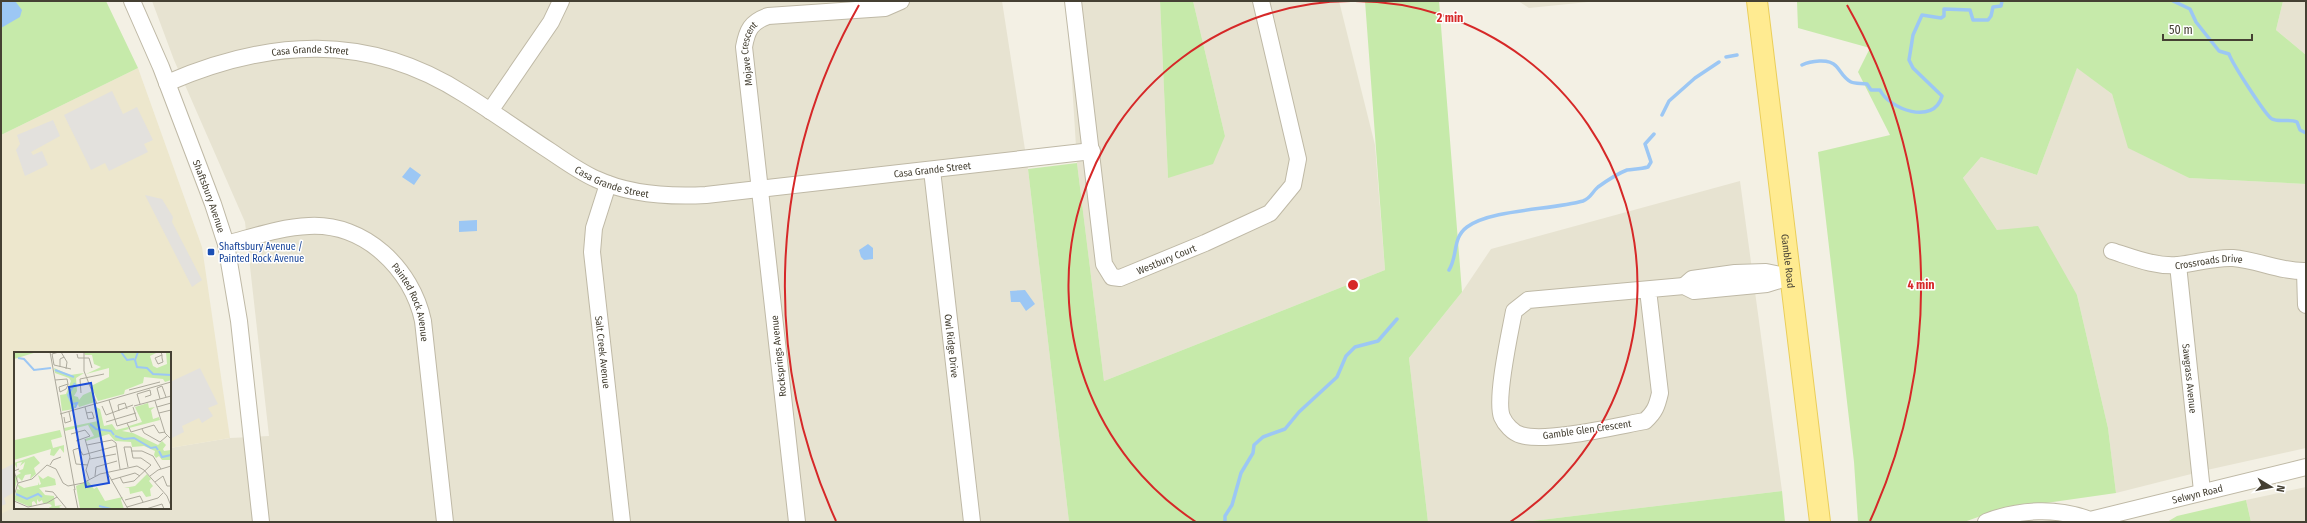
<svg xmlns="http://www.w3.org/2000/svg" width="2307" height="523" font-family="'Fira Sans Condensed',sans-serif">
	<rect width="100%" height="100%" fill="#f3f0e4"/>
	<path fill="#e7e3d1" d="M 152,1 L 1002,1 L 1028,169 L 1069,522 L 1,522 L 1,512 L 15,506 L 15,508 L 170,508 L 170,448 L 230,438 L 269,436 L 245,222 L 174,60 Z
		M 1067,1 L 1160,1 L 1168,178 L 1225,136 L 1193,1 L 1339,1 L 1375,145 L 1385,270 L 1104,381 L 1077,163 Z
		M 1518,1 L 1598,1 L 1529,8 Z
		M 2283,1 L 2306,1 L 2306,55 L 2276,30 Z
		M 2077,67 L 2112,94 L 2129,148 L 2189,178 L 2306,184 L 2306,448 L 2207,470 L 2116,493 L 2108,428 L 2077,295 L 1997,230 L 1963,178 L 1981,157 L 2037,175 Z
		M 1740,181 L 1782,491 L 1523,522 L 1428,522 L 1409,358 L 1462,292 L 1491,249 Z
		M 2306,487 L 2306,522 L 2251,522 L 2246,500 Z"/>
	<path fill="#ede7cd" d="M 138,68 L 202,247 L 230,438 L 170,448 L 170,353 L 15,353 L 15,507 L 1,514 L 1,135 Z"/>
	<path fill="#c6eaaa" d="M 1,1 L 106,1 L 138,68 L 1,135 Z
		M 1160,1 L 1193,1 L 1225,136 L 1213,164 L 1168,178 Z
		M 1365,1 L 1439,1 L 1462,292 L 1409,358 L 1428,522 L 1069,522 L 1028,169 L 1077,163 L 1104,381 L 1385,270 Z
		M 1797,1 L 2283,1 L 2276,30 L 2306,55 L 2306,184 L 2189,178 L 2128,148 L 2112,94 L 2077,68 L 2037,175 L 1981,157 L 1963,178 L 1997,230 L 2038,226 L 2077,295 L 2108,428 L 2116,493 L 1998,510 L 1964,522 L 1858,522 L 1854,462 L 1818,152 L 1890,135 L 1858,72 L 1870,48 L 1798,28 Z
		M 1782,491 L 1785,522 L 1523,522 Z
		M 2246,500 L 2251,522 L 2167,522 L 2177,516 Z"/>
	<path fill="#e3e1dd" d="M 112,91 L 123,114 L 137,107 L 153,140 L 144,144 L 148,152 L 109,171 L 105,163 L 91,170 L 64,115 Z
		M 53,120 L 60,136 L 31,152 L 33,155 L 42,151 L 48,165 L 25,176 L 16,150 L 20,144 L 17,135 Z
		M 145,195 L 162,199 L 173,217 L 172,222 L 202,280 L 192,287 Z
		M 200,368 L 218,404 L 208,408 L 213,416 L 202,423 L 199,418 L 182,426 L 184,432 L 172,438 L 170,435 L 170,382 Z
		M 15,463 L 15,492 L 4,498 L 6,504 L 1,506 L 1,470 Z"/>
	<path fill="#9cc7f4" d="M 1,1 L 15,1 L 22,10 L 20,17 L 1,28 Z
		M 410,167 L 421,175 L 414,185 L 402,177 Z
		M 477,220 L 477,231 L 459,232 L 459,221 Z
		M 868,244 L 873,248 L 873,259 L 864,260 L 861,257 L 859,250 Z
		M 1025,290 L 1035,304 L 1026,311 L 1020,302 L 1011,302 L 1010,291 Z"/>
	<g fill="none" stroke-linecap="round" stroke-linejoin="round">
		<path stroke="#9cc7f4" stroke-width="3.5" d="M 2173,1 L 2190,9 L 2196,22 L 2219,51 L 2229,54 C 2232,63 2266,116 2272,119 C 2280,123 2289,118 2297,122 L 2300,130 L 2306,133
			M 1726,57 L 1737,55
			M 1802,65 C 1810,61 1829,58 1836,66 C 1841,71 1843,78 1851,82 C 1855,84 1862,83 1867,84 L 1871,90 L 1880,90 C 1889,109 1934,126 1942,96 L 1913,68 L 1909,60 L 1913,35 L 1922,15 L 1941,18 L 1944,16 L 1944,9 L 1970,10 L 1973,20 L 1988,20 L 1991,16 L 1993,7 L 2001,6 L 2002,1
			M 1662,115 L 1669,101 L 1695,78 L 1719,62
			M 1449,270 C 1458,256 1452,238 1467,227 C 1491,209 1552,210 1583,201 C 1591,198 1592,192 1598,187 C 1605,182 1619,173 1627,170 C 1634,169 1641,169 1648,167 L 1651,162 L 1645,144 L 1654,134
			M 1225,522 L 1225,516 L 1232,505 L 1241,473 L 1253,453 L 1254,445 L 1263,437 L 1285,429 L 1299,412 L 1337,377 L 1346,356 L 1355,347 L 1378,341 L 1397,319"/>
		<defs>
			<g id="minor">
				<path id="s1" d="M 132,1 L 161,67 L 213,204 L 226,244 L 239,321 L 261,522"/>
				<path id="s2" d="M 1073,1 L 1104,264 L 1112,277 L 1120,278 L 1205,243 L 1270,213 L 1293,185 L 1298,159 L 1261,1"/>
				<path id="s3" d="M 167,83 C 269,39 367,32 464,94 C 493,112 521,132 550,151 C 565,161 580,172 596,179 C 630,195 669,197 706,195 L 1092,151"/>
				<path d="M 490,111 L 551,22 L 561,1"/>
				<path id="s4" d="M 932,170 L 972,522"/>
				<path id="s5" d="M 608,184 L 594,228 L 592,252 L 622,522"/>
				<path id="s6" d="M 226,244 C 253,237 281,227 309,226 C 365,223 412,269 423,321 L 445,522"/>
				<path id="s7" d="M 2112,251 C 2134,258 2156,267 2178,265 C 2197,263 2215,257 2233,258 C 2258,260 2281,272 2306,271"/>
				<path id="s8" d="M 2178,265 L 2202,491"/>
				<path d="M 2305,271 L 2306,305"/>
				<path d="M 1684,286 L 1692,279 L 1735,273 L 1766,272 L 1789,277"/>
				<path d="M 1648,290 L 1660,393 C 1657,406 1655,412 1645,421 C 1617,426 1546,443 1521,435 C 1513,433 1505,424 1502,417 C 1495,399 1510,333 1514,311 L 1528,300 L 1684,286 L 1694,291 L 1767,284 L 1789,277"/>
				<path id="s9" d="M 797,522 L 744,47 C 747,30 751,22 768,16 L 885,8 L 901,1"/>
				<path id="s10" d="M 1986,522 C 2019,509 2057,507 2090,520 L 2306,467"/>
			</g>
			<g id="major">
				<path id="s11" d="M 1757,1 L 1820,522"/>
			</g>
		</defs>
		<use href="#minor" stroke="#bfb9a6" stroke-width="18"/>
		<use href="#major" stroke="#eace5a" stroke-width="22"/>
		<use href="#minor" stroke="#fff" stroke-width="16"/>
		<use href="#major" stroke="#ffeb91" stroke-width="20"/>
	</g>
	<g fill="none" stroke="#d62828" stroke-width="2">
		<path d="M1196 522A284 284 0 0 1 1351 1M1355 1A284 284 0 0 1 1510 522"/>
		<path d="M836 521A568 568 0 0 1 859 5M1847 5A568 568 0 0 1 1870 521"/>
	</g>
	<rect fill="#1a4fb4" stroke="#fff" stroke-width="1.5" x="207" y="248" width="8" height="8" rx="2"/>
	<g text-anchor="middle" stroke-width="3" stroke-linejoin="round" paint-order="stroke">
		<g font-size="10" fill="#454033" stroke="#fff">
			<text dy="4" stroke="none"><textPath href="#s3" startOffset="148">Casa Grande Street</textPath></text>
			<text dy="4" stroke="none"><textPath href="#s9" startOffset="472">Mojave Crescent</textPath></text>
			<text dy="4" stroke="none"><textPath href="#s3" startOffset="808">Casa Grande Street</textPath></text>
			<text dy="4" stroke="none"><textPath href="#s3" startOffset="484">Casa Grande Street</textPath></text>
			<text dy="4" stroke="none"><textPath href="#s1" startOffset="210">Shaftsbury Avenue</textPath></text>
			<text dy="4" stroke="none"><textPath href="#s2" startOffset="338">Westbury Court</textPath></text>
			<text dy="4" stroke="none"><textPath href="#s11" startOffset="262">Gamble Road</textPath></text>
			<text dy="4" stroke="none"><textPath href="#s7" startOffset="99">Crossroads Drive</textPath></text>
			<text dy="4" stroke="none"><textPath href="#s6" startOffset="224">Painted Rock Avenue</textPath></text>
			<text dy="4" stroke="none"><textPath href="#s4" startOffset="177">Owl Ridge Drive</textPath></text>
			<text dy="4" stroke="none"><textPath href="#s5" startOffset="171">Salt Creek Avenue</textPath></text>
			<text transform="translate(778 356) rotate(-96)" y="4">Rocksprings Avenue</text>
			<text dy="4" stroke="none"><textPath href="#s8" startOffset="114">Sawgrass Avenue</textPath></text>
			<text transform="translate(1587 429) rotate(-8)" y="4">Gamble Glen Crescent</text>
			<text dy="4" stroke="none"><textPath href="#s10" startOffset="217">Selwyn Road</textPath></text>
		</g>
		<g font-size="10" fill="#164399" stroke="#fff" text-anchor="start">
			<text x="219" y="250">Shaftsbury Avenue /<tspan x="219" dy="12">Painted Rock Avenue</tspan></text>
		</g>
	</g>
	<g transform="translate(14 352)">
		<rect width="157" height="157" fill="#f3f0e4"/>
		<path d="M 0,0 L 23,0 L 0,7 ZM 70,0 L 144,0 L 136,4 L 139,14 L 143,16 L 153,12 L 152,0 L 157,0 L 157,28 L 151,30 L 149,27 L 130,25 L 129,31 L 111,38 L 110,42 L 84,49 L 77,34 L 95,25 L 95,16 L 72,22 L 87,15 L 80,12 L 78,3 L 71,3 ZM 40,16 L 56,23 L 70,21 L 62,26 L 63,39 L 60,44 L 64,45 L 65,48 L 69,43 L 78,39 L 81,50 L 65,55 L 64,52 L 60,57 L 48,59 L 46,43 L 52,42 L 57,29 L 55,26 L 41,21 ZM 134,51 L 135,56 L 141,55 L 137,58 L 139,67 L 145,65 L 146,68 L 115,76 L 115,74 L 128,70 L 121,55 ZM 80,54 L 86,57 L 90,74 L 98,72 L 102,78 L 114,75 L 115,77 L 108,79 L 119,81 L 144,93 L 148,89 L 152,93 L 149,97 L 150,99 L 157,98 L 157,108 L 148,108 L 145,104 L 142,106 L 140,103 L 141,99 L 130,94 L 118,95 L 117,90 L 101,89 L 95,82 L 72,89 L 71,87 L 80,84 L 74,73 L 51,79 L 50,76 L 84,69 ZM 46,78 L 48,85 L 37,88 L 39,96 L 50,93 L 50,101 L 46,96 L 40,104 L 36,103 L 37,97 L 0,108 L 1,88 ZM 20,104 L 26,111 L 20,116 L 22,122 L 16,127 L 17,122 L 11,123 L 8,129 L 4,125 L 0,140 L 0,125 L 7,121 L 4,119 L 9,117 L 11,110 L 6,114 L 8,110 L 3,111 L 3,116 L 0,111 ZM 133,122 L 137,127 L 135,129 L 139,134 L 136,137 L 137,144 L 132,145 L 128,139 L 116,142 L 115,136 L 110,136 L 121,134 ZM 24,123 L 29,127 L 34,124 L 41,127 L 42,133 L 25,136 L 31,143 L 40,144 L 41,154 L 48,153 L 45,155 L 48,157 L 33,157 L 38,154 L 36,152 L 29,151 L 28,148 L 25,150 L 23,147 L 23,153 L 20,149 L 18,150 L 18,154 L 14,154 L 0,148 L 3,137 L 6,138 L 3,132 L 10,136 L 24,133 L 24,130 L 25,133 L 27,132 ZM 74,129 L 80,137 L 83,135 L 91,149 L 109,145 L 107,148 L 110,157 L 66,157 L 62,134 Z" fill="#c6eaaa"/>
		<path fill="none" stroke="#9cc7f4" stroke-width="2" d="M 107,0 L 113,8 L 120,7M 124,0 L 121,8 L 123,15 L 133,16 L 139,22 L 157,23M 4,6 L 10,7 L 20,18 L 37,16M 41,18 L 60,25M 61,31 L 54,43 L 58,52 L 63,51 L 61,56M 76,72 L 82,77 L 97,79 L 100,83M 101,84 L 110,87 L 120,86 L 137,96 L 142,95 L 144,98M 145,99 L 148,105 L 157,103M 2,142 L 13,147 L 24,142 L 28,145M 85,154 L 97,157"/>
		<path fill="none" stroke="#adaa9d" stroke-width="1" d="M 36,0 L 61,138M 45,0 L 38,2 L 40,13 L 57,17M 47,0 L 53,10 L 52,17M 70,0 L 70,19 L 83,52M 147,0 L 148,3 L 148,6 L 149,10 L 144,12 L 141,6 L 148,3M 63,2 L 64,6 L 75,6 L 78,16M 46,15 L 46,7 L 50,5M 41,28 L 53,27 L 54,32 L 54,33 L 52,37 L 46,40 L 45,35 L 54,32M 115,38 L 146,30M 67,41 L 66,27 L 90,22M 146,47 L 143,36 L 148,34 L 152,45M 95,48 L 103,74 L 123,68 L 119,55M 141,49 L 151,81 L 157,87M 126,52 L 123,42 L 136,38 L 137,43 L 131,45M 88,54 L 92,63 L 119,53M 120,54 L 157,44M 71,55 L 74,67 L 80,66 L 78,60 L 72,61M 143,55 L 157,51M 105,59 L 104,53 L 111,51 L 113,57M 145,61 L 157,58M 46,62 L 157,30M 50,65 L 51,71 L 57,69 L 55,60M 92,70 L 122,61M 113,71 L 117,80 L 140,73 L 145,81 L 151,80M 128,77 L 130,81 L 146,90 L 153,84M 57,82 L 71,78 L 76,84 L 62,89M 71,87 L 76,105 L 72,118 L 75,127M 73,93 L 98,88 L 102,91 L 106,117M 117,99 L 128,99 L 139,104 L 147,117M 76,107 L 102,102M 36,113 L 39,108 L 47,105M 74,113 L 62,112 L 59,98 L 65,96 L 69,103 L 102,94M 93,120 L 114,157M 81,124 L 82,115 L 103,109M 136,124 L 144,118 L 157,114M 106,125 L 109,131 L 120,129 L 137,113 L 127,106 L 119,106 L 117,95 L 110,95 L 114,115M 97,128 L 121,121 L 126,124M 141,130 L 149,124 L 153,134 L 157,134M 4,131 L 0,119 L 5,117M 60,137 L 64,157M 31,139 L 39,140 L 53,157M 0,144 L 4,131 L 18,127 L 33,113 L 42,117 L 49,131 L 54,134 L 69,131 L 86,122 L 123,114 L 130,118 L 153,144 L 157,154M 111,148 L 126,144 L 129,150M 0,149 L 14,155 L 33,151 L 43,145M 113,155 L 144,146 L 149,141M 132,157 L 148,152 L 150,157"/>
		<path fill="#1d4ed8" fill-opacity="0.15" stroke="#1d4ed8" stroke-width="2" d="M 77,31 L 95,131 L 72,135 L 55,35 Z"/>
		<rect width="157" height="157" fill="none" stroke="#454033" stroke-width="2"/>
	</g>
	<circle cx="1353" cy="285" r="6" fill="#d62828" stroke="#fff" stroke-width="2"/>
	<g font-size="12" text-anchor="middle" font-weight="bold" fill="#d62828" stroke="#fff" stroke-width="3" stroke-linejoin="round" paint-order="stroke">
		<text x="1450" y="22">2 min</text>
		<text x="1921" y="289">4 min</text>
	</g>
	<rect width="2307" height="523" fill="none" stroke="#454033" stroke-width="4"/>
	<g transform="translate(2271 487) rotate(100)" stroke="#ffffff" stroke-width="3" paint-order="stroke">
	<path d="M0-3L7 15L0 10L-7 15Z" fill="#454033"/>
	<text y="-6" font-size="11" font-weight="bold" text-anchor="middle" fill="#454033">N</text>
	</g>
	<path d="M2163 34v6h89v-6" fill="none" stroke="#454033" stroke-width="2"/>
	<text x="2169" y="34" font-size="12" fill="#454033" stroke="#ffffff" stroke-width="3" paint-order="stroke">50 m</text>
</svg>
